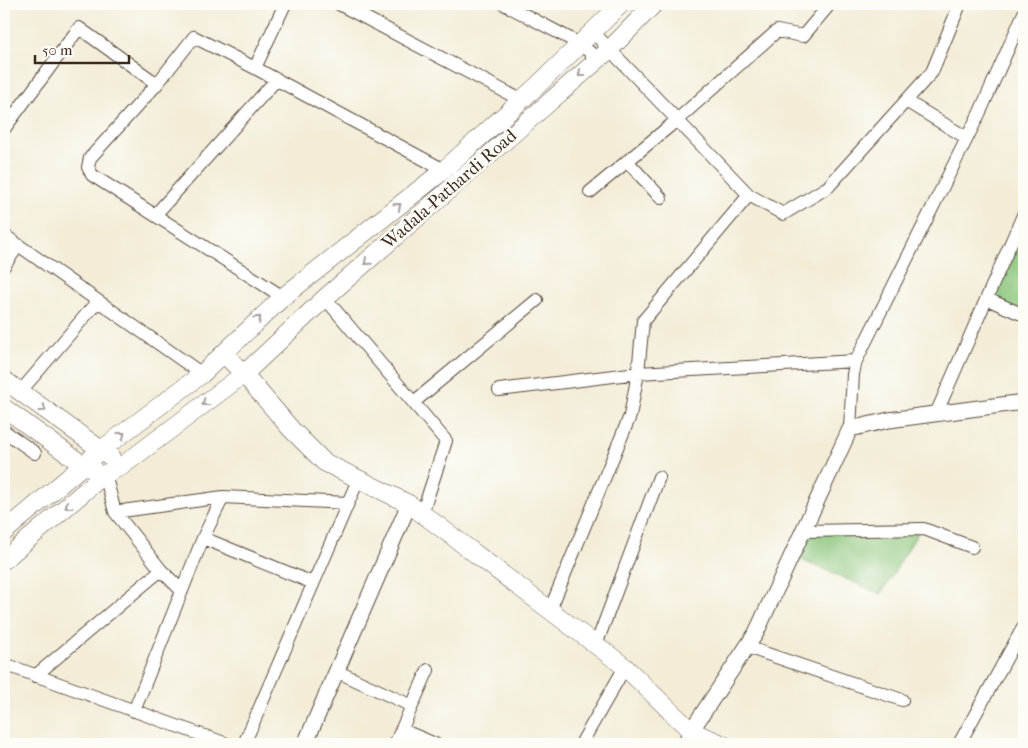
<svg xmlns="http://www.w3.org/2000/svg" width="1028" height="748" font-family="'IM FELL French Canon',serif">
	<rect width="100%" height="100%" fill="#fdfcf7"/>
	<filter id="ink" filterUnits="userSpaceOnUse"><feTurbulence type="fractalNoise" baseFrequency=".02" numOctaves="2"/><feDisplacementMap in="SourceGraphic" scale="10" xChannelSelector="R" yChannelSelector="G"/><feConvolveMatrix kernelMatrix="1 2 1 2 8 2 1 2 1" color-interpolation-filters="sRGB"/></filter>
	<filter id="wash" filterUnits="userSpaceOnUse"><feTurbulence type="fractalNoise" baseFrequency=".0096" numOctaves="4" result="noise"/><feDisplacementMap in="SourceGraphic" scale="20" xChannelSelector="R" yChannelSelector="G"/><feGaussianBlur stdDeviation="1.12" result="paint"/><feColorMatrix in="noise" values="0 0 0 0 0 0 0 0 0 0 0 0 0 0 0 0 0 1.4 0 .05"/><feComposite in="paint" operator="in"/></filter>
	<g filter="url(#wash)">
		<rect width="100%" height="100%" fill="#f3edd8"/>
		<path fill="#8ac57a" stroke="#62784c" d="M 1024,229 L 1024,315 L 992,303 Z
			M 921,528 L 881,594 L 792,556 L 803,531 Z"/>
	</g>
	<g filter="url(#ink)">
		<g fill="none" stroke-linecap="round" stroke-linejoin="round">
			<defs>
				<path id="minor" d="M 339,4 L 521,100
					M 504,4 L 580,44 L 598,59
					M 593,32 L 749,195 L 783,214 L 828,187 L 932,72 L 960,4
					M 255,68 L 285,4
					M 157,84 L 90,158 L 88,167 L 92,175 L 283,297
					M 906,101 L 967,138
					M 4,129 L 79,28 L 157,84 L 194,37 L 255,68 L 444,170
					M 627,161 L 661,198
					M 590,192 L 677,120 L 777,31 L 803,36 L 830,4
					M 156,214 L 277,79
					M 4,235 L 202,374
					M 4,266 L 18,246
					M 325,298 L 446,441 L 422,514
					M 987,299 L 1019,313 L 1024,310
					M 499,390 L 638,373 L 856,361
					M 20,392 L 98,301
					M 414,402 L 537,300
					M 936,414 L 1024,213
					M 850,429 L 853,374 L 856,361 L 980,112 L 1024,13
					M 4,431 L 35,453
					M 105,474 L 115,512 L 223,497 L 348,503
					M 803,531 L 924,529 L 972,547
					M 203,538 L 313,583
					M 161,570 L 182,591
					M 550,610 L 630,416 L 638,373 L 643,321 L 749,195
					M 596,645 L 659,477
					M 747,647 L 902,700
					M 4,664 L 227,744
					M 336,671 L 412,706
					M 35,676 L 161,570 L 115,512
					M 134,711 L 203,538 L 223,497
					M 402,730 L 435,744
					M 244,744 L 358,480
					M 395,744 L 428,670
					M 581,744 L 625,667
					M 682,744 L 691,731
					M 959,744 L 1024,626"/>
				<path id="tertiary" d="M 691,731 L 756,633 L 850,429 L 889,420 L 1024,402
					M 305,744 L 409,504"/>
				<path id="secondary" d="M 224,354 L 244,374 L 291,429 L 324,462 L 409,504 L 448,533 L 625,667 L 691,731 L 699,744
					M 4,380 L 111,457
					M 4,408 L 83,465 L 93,469
					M 4,532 L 101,450 L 202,374 L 283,297 L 444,170 L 538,85 L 621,4
					M 4,560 L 105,474 L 122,466 L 244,374 L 325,298 L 609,50 L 654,4
					M 691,731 L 722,744"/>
			</defs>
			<use href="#minor" stroke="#57473a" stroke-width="14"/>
			<use href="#tertiary" stroke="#57473a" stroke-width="17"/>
			<use href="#secondary" stroke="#57473a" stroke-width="19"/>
			<use href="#minor" stroke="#fff" stroke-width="12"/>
			<use href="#tertiary" stroke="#fff" stroke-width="15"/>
			<use href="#secondary" stroke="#fff" stroke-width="18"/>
		</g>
		<defs><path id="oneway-chevron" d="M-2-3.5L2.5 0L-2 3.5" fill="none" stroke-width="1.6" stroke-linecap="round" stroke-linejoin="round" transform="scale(1.25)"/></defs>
		<g stroke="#a79f9a">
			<use href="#oneway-chevron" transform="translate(581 74) rotate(139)"/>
			<use href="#oneway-chevron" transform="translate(398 206) rotate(-39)"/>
			<use href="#oneway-chevron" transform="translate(367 262) rotate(139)"/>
			<use href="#oneway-chevron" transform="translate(258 319) rotate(-43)"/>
			<use href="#oneway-chevron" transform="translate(205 403) rotate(143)"/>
			<use href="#oneway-chevron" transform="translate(43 409) rotate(36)"/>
			<use href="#oneway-chevron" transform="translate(122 435) rotate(-37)"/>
			<use href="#oneway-chevron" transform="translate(68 506) rotate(140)"/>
		</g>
	</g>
	<g text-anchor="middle" stroke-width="5" stroke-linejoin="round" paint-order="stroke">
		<g font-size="18" fill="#3b2a1e" stroke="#fdfcf7">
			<text transform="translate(449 189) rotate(-41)" y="6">Wadala-Pathardi Road</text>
		</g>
	</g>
	<rect width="1028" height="748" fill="none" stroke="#fdfcf7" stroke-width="20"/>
	<path d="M35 55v8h94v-8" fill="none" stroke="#3b2a1e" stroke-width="2.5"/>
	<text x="42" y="55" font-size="15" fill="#3b2a1e" stroke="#fdfcf7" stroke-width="4" paint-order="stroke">50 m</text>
</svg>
